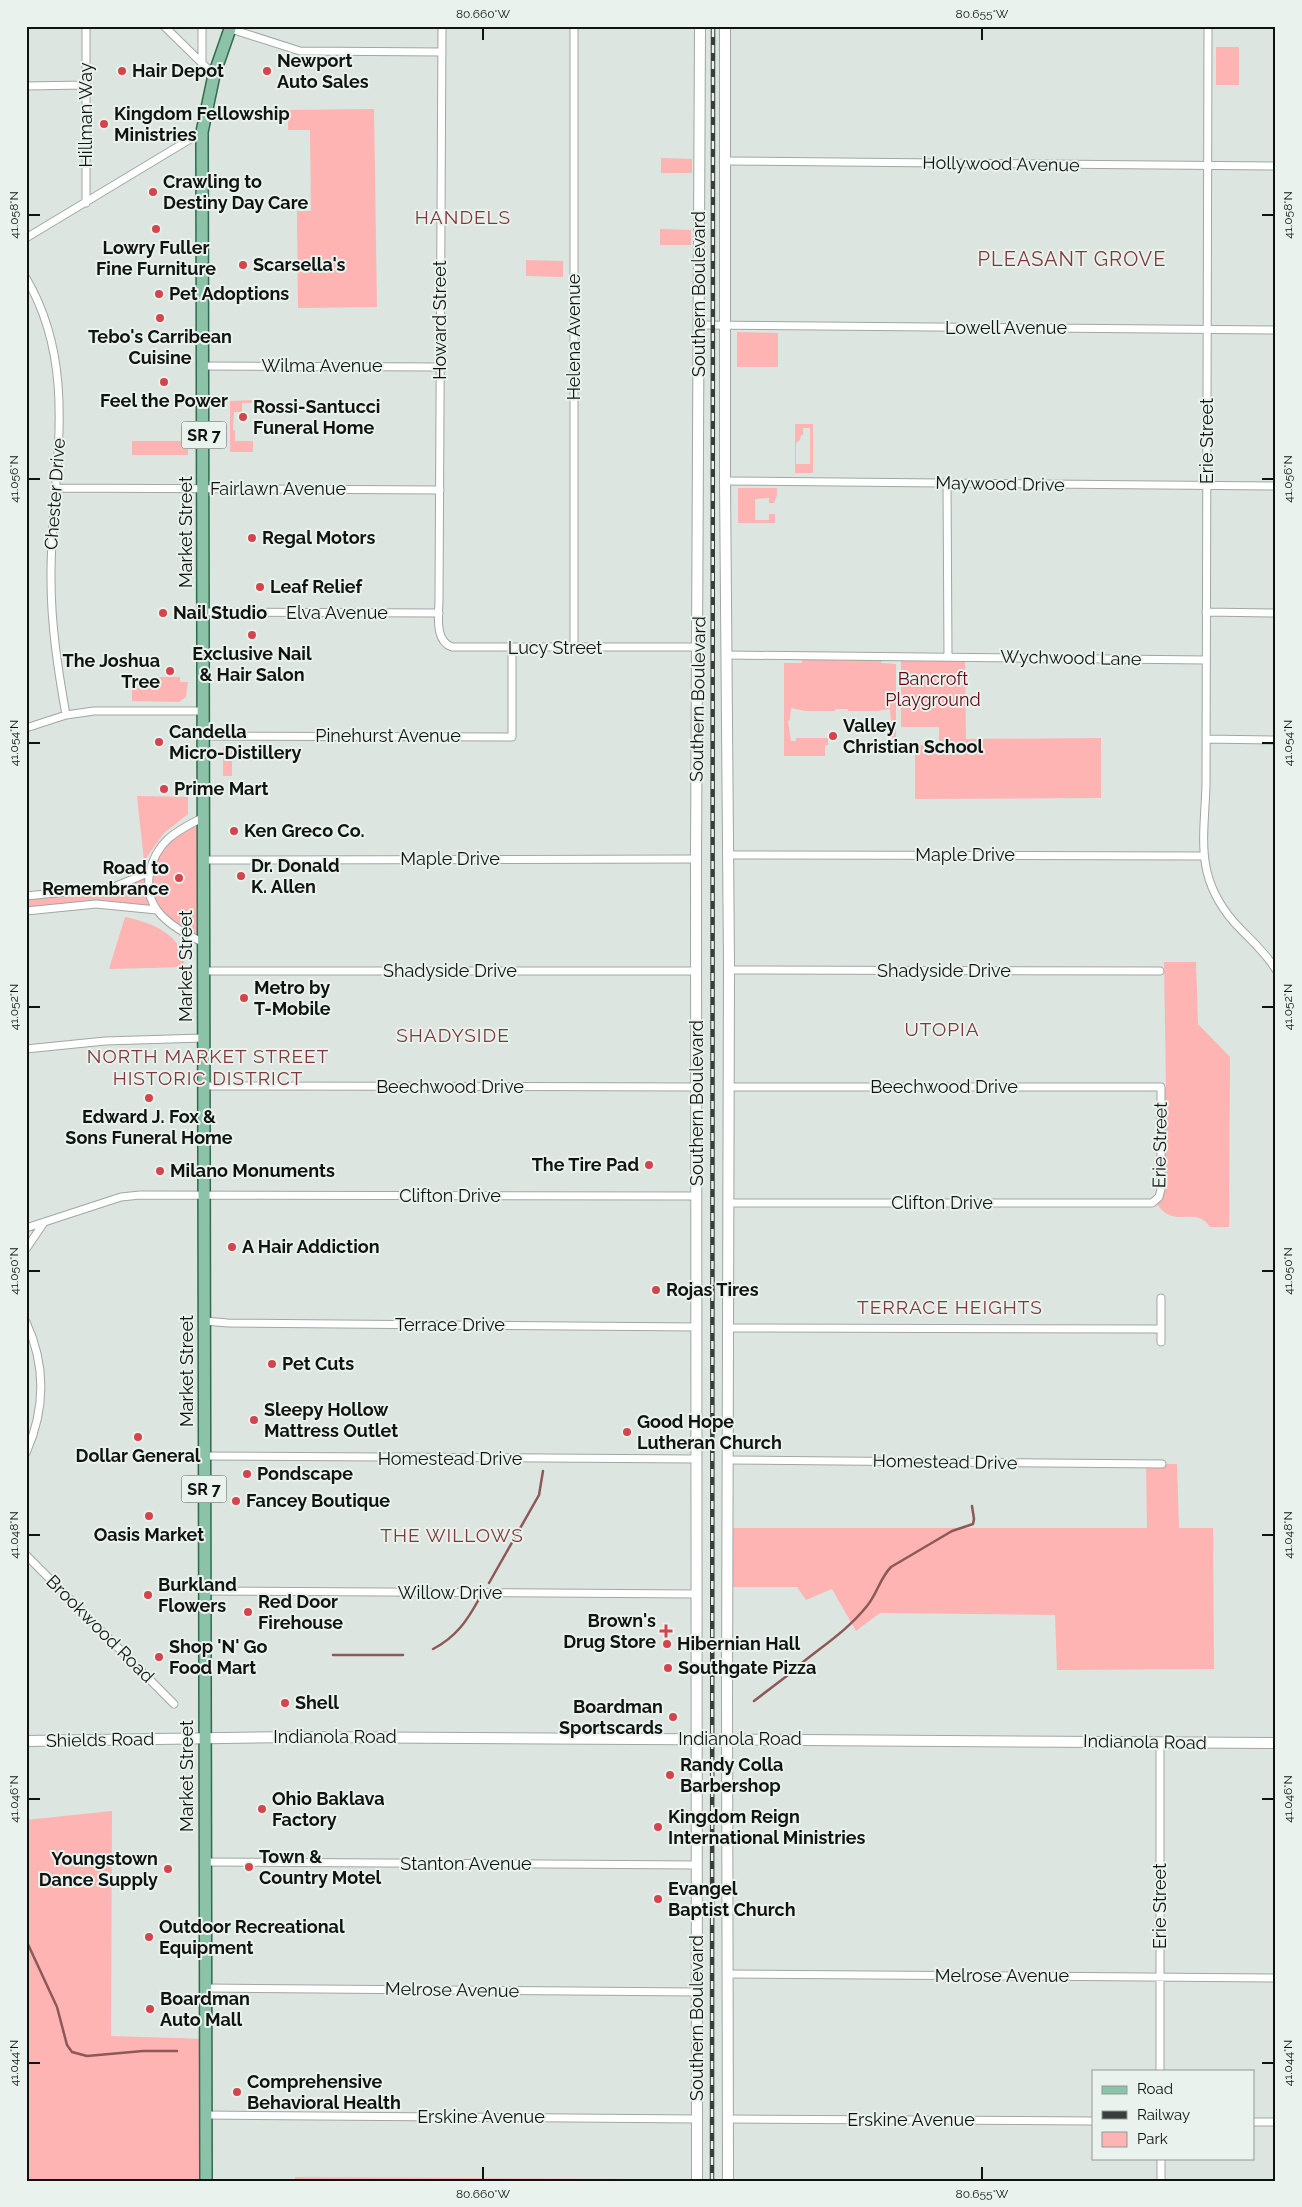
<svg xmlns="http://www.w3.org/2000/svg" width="1302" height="2207" font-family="Raleway,sans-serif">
	<rect width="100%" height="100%" fill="#dce5df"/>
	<path fill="#fdb4b2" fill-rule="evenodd" d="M 1216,47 L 1239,47 L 1239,85 L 1216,85 Z
		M 374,109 L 377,307 L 298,308 L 297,211 L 311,211 L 310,130 L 288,130 L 288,110 Z
		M 661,158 L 692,159 L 692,173 L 661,173 Z
		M 660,229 L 691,230 L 691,245 L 660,245 Z
		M 526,260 L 563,261 L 563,277 L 526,276 Z
		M 737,332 L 778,333 L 778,367 L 737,367 Z
		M 252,400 L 252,403 L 242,403 L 242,412 L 234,412 L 233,430 L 235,430 L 235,441 L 253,441 L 253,452 L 230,452 L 230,401 Z
		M 795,424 L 813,424 L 813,473 L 795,473 ZM 803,428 L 810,428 L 810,464 L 796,464 L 796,443 L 800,440 L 801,435 L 803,435 Z
		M 132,441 L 188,441 L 188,455 L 132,455 Z
		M 738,488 L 777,488 L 777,495 L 774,503 L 769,503 L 769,498 L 755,499 L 755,520 L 769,520 L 769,514 L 775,514 L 775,523 L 738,523 Z
		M 801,656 L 883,657 L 881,663 L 896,664 L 896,738 L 892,738 L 894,722 L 891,721 L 890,709 L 877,711 L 848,711 L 848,709 L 835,709 L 835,711 L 805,711 L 791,708 L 790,720 L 788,721 L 791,741 L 796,741 L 796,738 L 828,738 L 828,745 L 825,745 L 825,756 L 784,756 L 784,663 L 802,663 Z
		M 901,657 L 965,657 L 966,739 L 1101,738 L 1101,798 L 915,799 L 915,745 L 939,745 L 939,727 L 901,727 Z
		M 157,677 L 180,677 L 180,682 L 188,682 L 186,697 L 179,702 L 132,701 L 132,685 L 135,681 L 154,680 Z
		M 223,748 L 232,748 L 232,776 L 223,776 Z
		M 137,796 L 188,797 L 188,814 L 164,833 L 144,861 Z
		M 204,817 L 204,943 L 157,910 L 123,906 L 26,911 L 26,896 L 104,889 L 150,872 C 158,843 181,831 204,817 Z
		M 125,917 C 153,923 183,934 185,967 L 109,969 Z
		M 1164,962 L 1196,962 L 1198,1024 L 1230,1057 L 1229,1227 L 1210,1227 C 1195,1204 1173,1232 1155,1201 L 1159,1197 L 1161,1087 L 1166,1087 Z
		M 1146,1464 L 1177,1464 L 1179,1528 L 1213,1528 L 1214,1669 L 1057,1670 L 1055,1615 L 880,1613 L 856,1631 L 832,1589 L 806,1600 L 797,1587 L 728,1587 L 728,1528 L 1147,1528 Z
		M 112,1811 L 111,2036 L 206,2039 L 206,2181 L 26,2181 L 26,1820 Z
		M 295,2177 L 630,2179 L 630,2181 L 295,2181 Z"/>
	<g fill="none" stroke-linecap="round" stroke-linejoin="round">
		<path stroke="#8d5857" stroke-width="2.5" d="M 489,1583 L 539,1495 L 543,1471
			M 433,1649 C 456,1637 467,1621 479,1599
			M 333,1655 L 403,1655
			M 797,1667 C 821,1647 847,1631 867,1606 C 877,1594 880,1578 891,1567 L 952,1531 L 973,1524 L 974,1519 L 972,1506
			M 754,1701 L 792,1672
			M 26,1940 L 57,2007 L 67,2045 L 72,2052 L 87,2056 L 143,2051 L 177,2051"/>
		<defs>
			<path id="street" d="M 164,26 L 214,75
				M 442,26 L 439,599 C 439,614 434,641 452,647 L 699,647
				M 1208,26 L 1206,786 C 1204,840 1195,876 1233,921 C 1247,937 1265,951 1276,970
				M 231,29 L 300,51 L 442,52
				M 202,63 L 202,26
				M 26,86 L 86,85
				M 725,161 L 1276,166
				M 86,203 L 86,26
				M 26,238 L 202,132
				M 26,278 C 82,373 50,476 51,579 C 51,625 58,670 66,715
				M 699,325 L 1276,330
				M 204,366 L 440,367
				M 725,481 L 1276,486
				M 947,483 L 948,657
				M 57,488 L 440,490
				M 204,612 L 439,613
				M 1206,612 L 1276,613
				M 574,648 L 574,26
				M 727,655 L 1206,660
				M 26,728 L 66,715 L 94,711 L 204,711
				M 204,736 L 512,737 L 512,648
				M 1206,739 L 1276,740
				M 728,855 L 1203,856
				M 205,860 L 696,859
				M 26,896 L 114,887 L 150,872
				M 26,911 L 96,904 L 157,910
				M 204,943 C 188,935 168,925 157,910 C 141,888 150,856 168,839 C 178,830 192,823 204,817
				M 729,970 L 1160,971
				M 204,971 L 697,971
				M 26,1049 L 105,1041 L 203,1038
				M 204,1086 L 697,1087
				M 728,1087 L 1161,1087 L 1161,1189 L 1159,1197 L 1152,1203 L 728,1203
				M 26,1228 L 121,1197 L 140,1195 L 697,1196
				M 26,1249 L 43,1224
				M 204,1321 L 228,1323 L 696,1327
				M 26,1322 C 46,1365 45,1410 26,1453
				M 729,1328 L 1161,1329
				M 1161,1342 L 1161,1298
				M 204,1456 L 696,1459
				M 728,1460 L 1162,1464
				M 26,1555 L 174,1704
				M 204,1591 L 696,1594
				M 1160,1742 L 1160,2071
				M 205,1862 L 697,1865
				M 729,1974 L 1276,1978
				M 206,1988 L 697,1992
				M 205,2115 L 697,2119
				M 728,2119 L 1093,2121
				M 1253,2122 L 1276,2122
				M 1161,2158 L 1161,2181"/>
			<path id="secondary" d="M 725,26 L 725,481 L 729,965 L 727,1697 L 728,2181
				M 26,1741 L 295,1737 L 1276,1743
				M 697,2181 L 696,859 L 700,26"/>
			<path id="primary" d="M 206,2181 L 202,132 L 214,75 L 231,26"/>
		</defs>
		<use href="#street" stroke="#9fa8a3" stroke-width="9"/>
		<use href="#secondary" stroke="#9fa8a3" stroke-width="12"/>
		<use href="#primary" stroke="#2f6b4e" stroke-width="14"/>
		<use href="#street" stroke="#fff" stroke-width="7"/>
		<use href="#secondary" stroke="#fff" stroke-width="10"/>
		<use href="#primary" stroke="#8cc3a8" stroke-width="11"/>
		<defs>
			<path id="rail" d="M 712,2181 L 713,26"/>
		</defs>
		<use href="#rail" stroke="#393d3b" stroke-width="4.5"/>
		<use href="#rail" stroke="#e9f2ed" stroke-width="2.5" stroke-dasharray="8" stroke-linecap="butt"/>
	</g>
	<path fill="none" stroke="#101312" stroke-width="2" d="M 483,28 L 483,40M 982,28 L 982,40M 28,215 L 40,215M 1262,215 L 1274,215M 28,479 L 40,479M 1262,479 L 1274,479M 28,743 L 40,743M 1262,743 L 1274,743M 28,1007 L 40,1007M 1262,1007 L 1274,1007M 28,1271 L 40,1271M 1262,1271 L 1274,1271M 28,1535 L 40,1535M 1262,1535 L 1274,1535M 28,1799 L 40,1799M 1262,1799 L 1274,1799M 28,2063 L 40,2063M 1262,2063 L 1274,2063M 483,2167 L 483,2180M 982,2167 L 982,2180"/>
	<g fill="#d4444d" stroke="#e9f2ed" stroke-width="2">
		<circle cx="122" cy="71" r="5"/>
		<circle cx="267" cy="71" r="5"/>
		<circle cx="104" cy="124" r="5"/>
		<circle cx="153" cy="192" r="5"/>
		<circle cx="156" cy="229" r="5"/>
		<circle cx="243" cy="265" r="5"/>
		<circle cx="159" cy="294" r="5"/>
		<circle cx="160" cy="318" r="5"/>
		<circle cx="164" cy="382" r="5"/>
		<circle cx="243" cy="417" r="5"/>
		<circle cx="252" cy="538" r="5"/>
		<circle cx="260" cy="587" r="5"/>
		<circle cx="163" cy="613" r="5"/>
		<circle cx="252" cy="635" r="5"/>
		<circle cx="170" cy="671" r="5"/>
		<circle cx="833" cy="736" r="5"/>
		<circle cx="159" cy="742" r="5"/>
		<circle cx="164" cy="789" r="5"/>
		<circle cx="234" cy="831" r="5"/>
		<circle cx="241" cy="876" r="5"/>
		<circle cx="179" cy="878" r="5"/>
		<circle cx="244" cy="998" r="5"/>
		<circle cx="149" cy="1098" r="5"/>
		<circle cx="649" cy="1165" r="5"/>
		<circle cx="160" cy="1171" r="5"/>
		<circle cx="232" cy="1247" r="5"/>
		<circle cx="656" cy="1290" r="5"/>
		<circle cx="272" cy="1364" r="5"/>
		<circle cx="254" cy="1420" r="5"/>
		<circle cx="627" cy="1432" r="5"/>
		<circle cx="138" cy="1437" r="5"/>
		<circle cx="247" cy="1474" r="5"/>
		<circle cx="236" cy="1501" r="5"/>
		<circle cx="149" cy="1516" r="5"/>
		<circle cx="148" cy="1595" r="5"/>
		<circle cx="248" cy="1612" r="5"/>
		<path d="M663.5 1623.5h5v5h5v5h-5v5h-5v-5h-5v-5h5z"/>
		<circle cx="667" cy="1644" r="5"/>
		<circle cx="159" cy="1657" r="5"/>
		<circle cx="668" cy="1668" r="5"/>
		<circle cx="285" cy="1703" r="5"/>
		<circle cx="673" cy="1717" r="5"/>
		<circle cx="670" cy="1775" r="5"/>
		<circle cx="262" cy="1809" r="5"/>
		<circle cx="658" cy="1827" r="5"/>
		<circle cx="249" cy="1867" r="5"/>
		<circle cx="168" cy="1869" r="5"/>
		<circle cx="658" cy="1899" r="5"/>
		<circle cx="149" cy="1937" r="5"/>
		<circle cx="150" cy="2009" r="5"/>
		<circle cx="237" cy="2092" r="5"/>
	</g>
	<g text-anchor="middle" stroke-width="4" stroke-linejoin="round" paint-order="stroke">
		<g fill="#e9f2ed" stroke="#515654" stroke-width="1">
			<rect x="181.5" y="421.5" width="45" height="27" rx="4"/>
			<rect x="181.5" y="1475.5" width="45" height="27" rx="4"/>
		</g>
		<g font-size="16" font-weight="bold" fill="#101312">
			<text x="204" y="441">SR 7</text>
			<text x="204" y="1495">SR 7</text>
		</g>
		<g font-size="18" font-weight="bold" fill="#101312" stroke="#e9f2ed" text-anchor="start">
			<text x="277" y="67">Newport<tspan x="277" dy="21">Auto Sales</tspan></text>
			<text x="132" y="77">Hair Depot</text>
			<text x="114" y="120">Kingdom Fellowship<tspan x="114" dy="21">Ministries</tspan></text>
			<text x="163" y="188">Crawling to<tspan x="163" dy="21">Destiny Day Care</tspan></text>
			<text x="156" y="254" text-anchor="middle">Lowry Fuller<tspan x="156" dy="21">Fine Furniture</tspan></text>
			<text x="253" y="271">Scarsella's</text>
			<text x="169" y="300">Pet Adoptions</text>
			<text x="160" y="343" text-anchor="middle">Tebo's Carribean<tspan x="160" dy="21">Cuisine</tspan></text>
			<text x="164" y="407" text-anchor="middle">Feel the Power</text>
			<text x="253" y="413">Rossi-Santucci<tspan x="253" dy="21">Funeral Home</tspan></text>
			<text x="262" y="544">Regal Motors</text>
			<text x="270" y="593">Leaf Relief</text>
			<text x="173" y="619">Nail Studio</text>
			<text x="252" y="660" text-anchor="middle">Exclusive Nail<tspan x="252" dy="21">&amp; Hair Salon</tspan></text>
			<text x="160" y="667" text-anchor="end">The Joshua<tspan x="160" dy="21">Tree</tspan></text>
			<text x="843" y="732">Valley<tspan x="843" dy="21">Christian School</tspan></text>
			<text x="169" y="738">Candella<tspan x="169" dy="21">Micro-Distillery</tspan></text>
			<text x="174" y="795">Prime Mart</text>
			<text x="244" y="837">Ken Greco Co.</text>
			<text x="251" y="872">Dr. Donald<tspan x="251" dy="21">K. Allen</tspan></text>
			<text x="169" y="874" text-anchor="end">Road to<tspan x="169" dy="21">Remembrance</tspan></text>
			<text x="254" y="994">Metro by<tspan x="254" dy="21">T-Mobile</tspan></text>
			<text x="149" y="1123" text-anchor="middle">Edward J. Fox &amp;<tspan x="149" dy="21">Sons Funeral Home</tspan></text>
			<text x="639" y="1171" text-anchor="end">The Tire Pad</text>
			<text x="170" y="1177">Milano Monuments</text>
			<text x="242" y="1253">A Hair Addiction</text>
			<text x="666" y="1296">Rojas Tires</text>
			<text x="282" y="1370">Pet Cuts</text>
			<text x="264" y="1416">Sleepy Hollow<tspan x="264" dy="21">Mattress Outlet</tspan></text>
			<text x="637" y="1428">Good Hope<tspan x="637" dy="21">Lutheran Church</tspan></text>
			<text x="138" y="1462" text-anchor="middle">Dollar General</text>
			<text x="257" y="1480">Pondscape</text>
			<text x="246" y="1507">Fancey Boutique</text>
			<text x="149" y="1541" text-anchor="middle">Oasis Market</text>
			<text x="158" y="1591">Burkland<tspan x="158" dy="21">Flowers</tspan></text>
			<text x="258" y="1608">Red Door<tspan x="258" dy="21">Firehouse</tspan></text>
			<text x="656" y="1627" text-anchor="end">Brown's<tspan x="656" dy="21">Drug Store</tspan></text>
			<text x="677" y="1650">Hibernian Hall</text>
			<text x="169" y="1653">Shop 'N' Go<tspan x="169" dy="21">Food Mart</tspan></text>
			<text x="678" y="1674">Southgate Pizza</text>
			<text x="295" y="1709">Shell</text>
			<text x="663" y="1713" text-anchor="end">Boardman<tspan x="663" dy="21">Sportscards</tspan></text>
			<text x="680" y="1771">Randy Colla<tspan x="680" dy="21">Barbershop</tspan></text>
			<text x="272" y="1805">Ohio Baklava<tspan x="272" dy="21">Factory</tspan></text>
			<text x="668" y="1823">Kingdom Reign<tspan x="668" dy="21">International Ministries</tspan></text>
			<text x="259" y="1863">Town &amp;<tspan x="259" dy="21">Country Motel</tspan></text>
			<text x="158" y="1865" text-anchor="end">Youngstown<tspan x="158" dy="21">Dance Supply</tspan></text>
			<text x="668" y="1895">Evangel<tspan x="668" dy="21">Baptist Church</tspan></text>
			<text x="159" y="1933">Outdoor Recreational<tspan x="159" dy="21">Equipment</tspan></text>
			<text x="160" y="2005">Boardman<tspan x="160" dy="21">Auto Mall</tspan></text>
			<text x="247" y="2088">Comprehensive<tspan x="247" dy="21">Behavioral Health</tspan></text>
		</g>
		<g font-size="18" fill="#101312" stroke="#e9f2ed">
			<text transform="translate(86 115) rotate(-90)" y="6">Hillman Way</text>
			<text transform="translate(1001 164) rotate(1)" y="6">Hollywood Avenue</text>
			<text transform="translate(699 294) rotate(-90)" y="6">Southern Boulevard</text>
			<text transform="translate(440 320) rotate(-90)" y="6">Howard Street</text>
			<text x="1006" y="334">Lowell Avenue</text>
			<text transform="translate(574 337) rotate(-90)" y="6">Helena Avenue</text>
			<text x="322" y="372">Wilma Avenue</text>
			<text transform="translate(1207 441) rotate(-90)" y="6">Erie Street</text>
			<text transform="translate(1000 484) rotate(1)" y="6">Maywood Drive</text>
			<text x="278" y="495">Fairlawn Avenue</text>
			<text transform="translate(55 494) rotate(-86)" y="6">Chester Drive</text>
			<text transform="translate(186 532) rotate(-90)" y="6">Market Street</text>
			<text x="337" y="619">Elva Avenue</text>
			<text x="555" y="654">Lucy Street</text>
			<text transform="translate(1071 658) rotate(1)" y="6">Wychwood Lane</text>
			<text transform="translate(698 699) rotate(-89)" y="6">Southern Boulevard</text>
			<text x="388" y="742">Pinehurst Avenue</text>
			<text x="965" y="861">Maple Drive</text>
			<text x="450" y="865">Maple Drive</text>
			<text transform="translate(186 966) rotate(-90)" y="6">Market Street</text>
			<text x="450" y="977">Shadyside Drive</text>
			<text x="944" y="977">Shadyside Drive</text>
			<text x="450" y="1093">Beechwood Drive</text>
			<text x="944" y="1093">Beechwood Drive</text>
			<text transform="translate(697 1103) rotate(-90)" y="6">Southern Boulevard</text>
			<text transform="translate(1160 1145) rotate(-89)" y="6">Erie Street</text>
			<text x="450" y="1202">Clifton Drive</text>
			<text x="942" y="1209">Clifton Drive</text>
			<text x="450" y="1331">Terrace Drive</text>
			<text transform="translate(187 1371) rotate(-90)" y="6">Market Street</text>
			<text x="450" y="1465">Homestead Drive</text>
			<text transform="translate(945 1462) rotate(1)" y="6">Homestead Drive</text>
			<text x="450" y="1599">Willow Drive</text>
			<text transform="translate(100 1629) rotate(45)" y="6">Brookwood Road</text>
			<text x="335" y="1743">Indianola Road</text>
			<text x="740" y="1745">Indianola Road</text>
			<text transform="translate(100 1740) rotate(-1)" y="6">Shields Road</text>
			<text transform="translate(1145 1742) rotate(1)" y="6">Indianola Road</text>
			<text transform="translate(187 1776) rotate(-90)" y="6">Market Street</text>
			<text x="466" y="1870">Stanton Avenue</text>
			<text transform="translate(1160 1906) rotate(-90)" y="6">Erie Street</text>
			<text x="1002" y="1982">Melrose Avenue</text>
			<text transform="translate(452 1990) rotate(1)" y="6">Melrose Avenue</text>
			<text transform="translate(697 2018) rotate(-90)" y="6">Southern Boulevard</text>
			<text x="481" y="2123">Erskine Avenue</text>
			<text x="911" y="2126">Erskine Avenue</text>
		</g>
		<g font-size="18" fill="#650415" stroke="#e9f2ed">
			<text x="933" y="685">Bancroft<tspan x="933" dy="21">Playground</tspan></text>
		</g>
		<g font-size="19" letter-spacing="1" fill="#80383a" stroke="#e9f2ed">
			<text x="463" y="224">HANDELS</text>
			<text x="942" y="1036">UTOPIA</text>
			<text x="453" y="1042">SHADYSIDE</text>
			<text x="208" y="1063">NORTH MARKET STREET<tspan x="208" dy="22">HISTORIC DISTRICT</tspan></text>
			<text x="950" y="1314">TERRACE HEIGHTS</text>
			<text x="452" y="1542">THE WILLOWS</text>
		</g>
		<g font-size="20" letter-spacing="1" fill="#80383a" stroke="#e9f2ed">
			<text x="1072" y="266">PLEASANT GROVE</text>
		</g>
	</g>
	<rect width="1302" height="2207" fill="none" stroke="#e9f2ed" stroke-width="55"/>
	<rect x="1092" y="2070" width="162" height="90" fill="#e9f2ed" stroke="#929995"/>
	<rect x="1102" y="2086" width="25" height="8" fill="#8cc3a8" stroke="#929995"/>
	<text x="1137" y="2094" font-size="15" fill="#101312">Road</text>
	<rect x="1102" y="2111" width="25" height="8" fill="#393d3b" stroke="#929995"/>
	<text x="1137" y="2120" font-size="15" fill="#101312">Railway</text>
	<rect x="1102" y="2132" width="25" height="15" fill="#fdb4b2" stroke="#929995"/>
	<text x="1137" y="2144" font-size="15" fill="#101312">Park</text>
	<rect x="28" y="28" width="1246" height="2152" fill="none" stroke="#101312" stroke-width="2"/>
	<g font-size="12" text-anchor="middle" fill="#101312">
		<text x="483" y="18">80.660°W</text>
		<text x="982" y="18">80.655°W</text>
		<text transform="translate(14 215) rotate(-90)" y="4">41.058°N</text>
		<text transform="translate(1288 215) rotate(-90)" y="4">41.058°N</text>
		<text transform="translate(14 479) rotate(-90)" y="4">41.056°N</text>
		<text transform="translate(1288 479) rotate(-90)" y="4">41.056°N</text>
		<text transform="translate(14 743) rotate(-90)" y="4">41.054°N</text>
		<text transform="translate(1288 743) rotate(-90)" y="4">41.054°N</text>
		<text transform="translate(14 1007) rotate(-90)" y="4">41.052°N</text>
		<text transform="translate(1288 1007) rotate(-90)" y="4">41.052°N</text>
		<text transform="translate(14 1271) rotate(-90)" y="4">41.050°N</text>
		<text transform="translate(1288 1271) rotate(-90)" y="4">41.050°N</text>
		<text transform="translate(14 1535) rotate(-90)" y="4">41.048°N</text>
		<text transform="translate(1288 1535) rotate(-90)" y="4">41.048°N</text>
		<text transform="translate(14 1799) rotate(-90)" y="4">41.046°N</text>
		<text transform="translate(1288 1799) rotate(-90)" y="4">41.046°N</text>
		<text transform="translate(14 2063) rotate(-90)" y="4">41.044°N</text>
		<text transform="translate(1288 2063) rotate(-90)" y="4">41.044°N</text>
		<text x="483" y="2198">80.660°W</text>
		<text x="982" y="2198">80.655°W</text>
	</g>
</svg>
